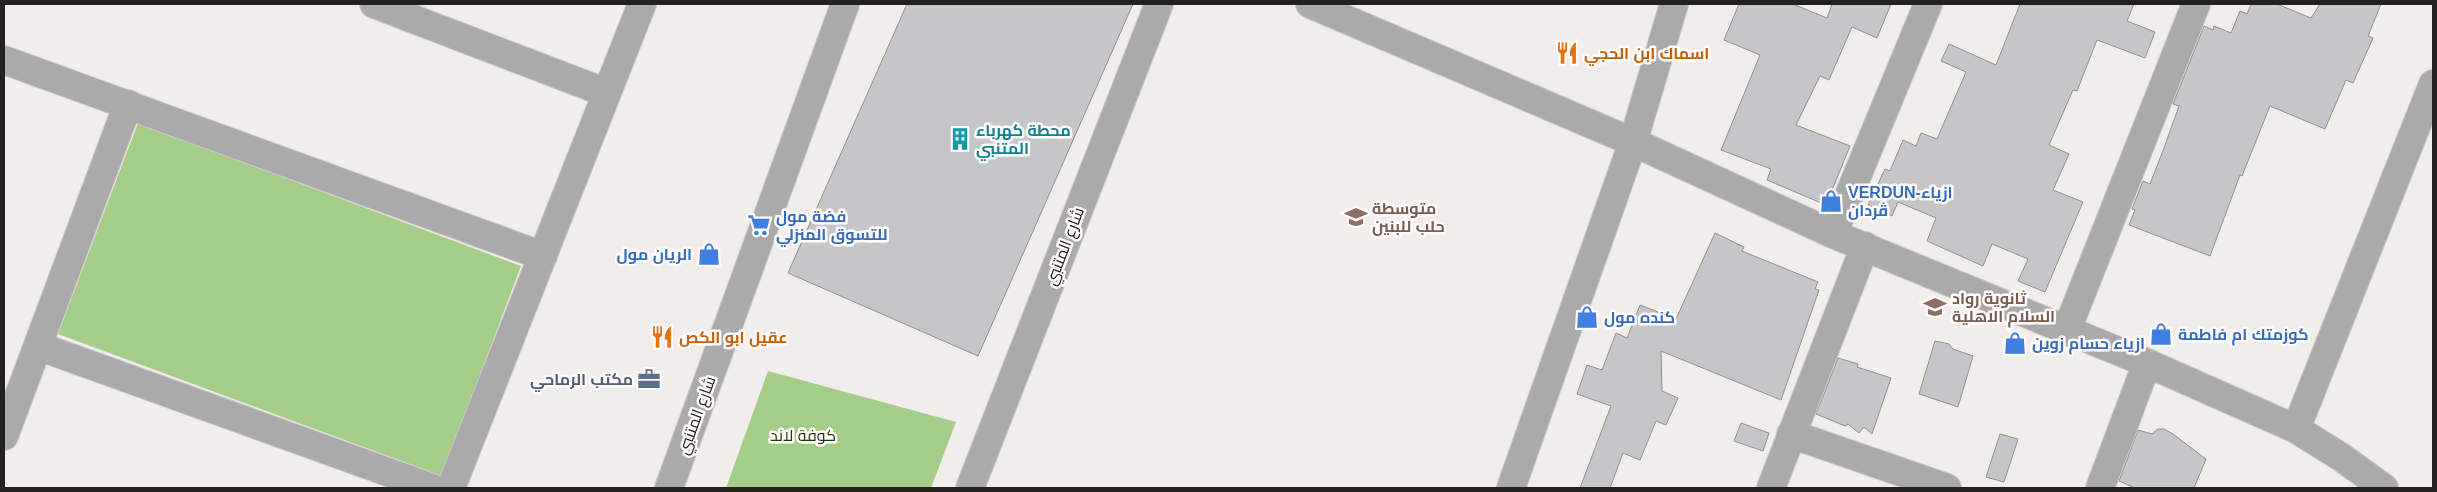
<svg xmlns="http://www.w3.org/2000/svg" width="2437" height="492" font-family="Helvetica,Cairo,sans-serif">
	<rect width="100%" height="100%" fill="#f0edeb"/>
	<path fill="#a5cd8a" d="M 138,123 L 521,266 L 442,476 L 58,334 Z
		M 768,371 L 956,422 L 931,488 L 726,488 Z"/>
	<path fill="#c6c5c8" stroke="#919093" d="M 907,4 L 1133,4 L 978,356 L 788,273 Z
		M 1739,4 L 1793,4 L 1827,18 L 1832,4 L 1891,4 L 1877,38 L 1852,27 L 1829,80 L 1820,76 L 1796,125 L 1850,146 L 1826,205 L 1767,180 L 1771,169 L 1721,150 L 1760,55 L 1724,40 Z
		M 2020,4 L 2134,4 L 2127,21 L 2155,32 L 2145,58 L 2097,40 L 2077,91 L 2073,90 L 2049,145 L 2069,154 L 2053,190 L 2083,202 L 2045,292 L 2018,281 L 2028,259 L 1992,244 L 1983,266 L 1927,241 L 1936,218 L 1898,202 L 1892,216 L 1868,205 L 1885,169 L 1890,171 L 1903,140 L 1916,146 L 1921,133 L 1937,139 L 1966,72 L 1941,61 L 1949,44 L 1996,65 Z
		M 2251,4 L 2277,4 L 2311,18 L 2320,4 L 2381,4 L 2368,36 L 2373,38 L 2353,83 L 2346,80 L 2325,129 L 2270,106 L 2242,176 L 2240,175 L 2210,256 L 2129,225 L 2135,210 L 2132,209 L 2143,181 L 2150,184 L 2164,148 L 2179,106 L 2173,104 L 2204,26 L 2213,30 L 2214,26 L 2231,33 L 2240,11 L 2247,14 Z
		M 1715,233 L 1744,247 L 1742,251 L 1818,282 L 1815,289 L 1819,290 L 1781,400 L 1661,351 L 1662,391 L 1678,398 L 1666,425 L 1656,421 L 1640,460 L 1623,453 L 1610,488 L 1580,488 L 1611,406 L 1577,394 L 1587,365 L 1602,370 L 1616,333 L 1627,338 L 1640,305 L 1676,319 Z
		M 1935,341 L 1949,344 L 1953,349 L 1973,356 L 1958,407 L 1919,394 Z
		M 1838,358 L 1858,364 L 1857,367 L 1891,378 L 1872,434 L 1864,427 L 1859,433 L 1848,424 L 1845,426 L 1816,414 Z
		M 1741,423 L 1769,433 L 1763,451 L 1734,441 Z
		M 2158,429 L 2164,429 L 2173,434 L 2206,459 L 2194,488 L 2135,488 L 2119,481 L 2138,430 L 2152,434 Z
		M 2000,434 L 2018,439 L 2004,482 L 1986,477 Z"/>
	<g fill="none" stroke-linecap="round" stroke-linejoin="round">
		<defs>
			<path id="minor" d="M 374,4 L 607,93
				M 1310,4 L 1633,142 L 1833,234 L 2147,363 L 2296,429 L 2341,457 L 2384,488
				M 4,60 L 543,256
				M 1833,234 L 1928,4
				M 2066,332 L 2196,4
				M 38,346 L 432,488
				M 2296,429 L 2433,84
				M 1791,434 L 1947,488
				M 4,436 L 128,104
				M 451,488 L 642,4
				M 669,488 L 845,4
				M 970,488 L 1159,4
				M 1511,488 L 1633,142 L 1674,4
				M 1771,488 L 1865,246
				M 2100,488 L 2147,363"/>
		</defs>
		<use href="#minor" stroke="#cbc8c6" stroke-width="30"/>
		<use href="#minor" stroke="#abaaab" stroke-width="28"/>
	</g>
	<defs>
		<symbol id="restaurant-bare" viewBox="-9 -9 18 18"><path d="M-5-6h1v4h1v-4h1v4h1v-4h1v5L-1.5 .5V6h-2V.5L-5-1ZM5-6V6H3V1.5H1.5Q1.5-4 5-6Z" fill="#e8710a" stroke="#fefaf9" stroke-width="2.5" paint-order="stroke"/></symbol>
		<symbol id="building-bare" viewBox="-9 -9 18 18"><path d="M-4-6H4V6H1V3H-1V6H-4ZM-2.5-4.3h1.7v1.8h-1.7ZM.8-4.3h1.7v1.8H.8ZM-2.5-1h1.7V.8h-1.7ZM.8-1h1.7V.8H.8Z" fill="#0f9aa8" stroke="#fefaf9" stroke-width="2.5" paint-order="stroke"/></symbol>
		<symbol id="shop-bare" viewBox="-9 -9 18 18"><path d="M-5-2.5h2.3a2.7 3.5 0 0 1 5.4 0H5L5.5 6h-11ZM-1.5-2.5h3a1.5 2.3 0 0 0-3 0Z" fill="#3f7fe0" stroke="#fefaf9" stroke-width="2.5" paint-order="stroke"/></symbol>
		<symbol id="school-bare" viewBox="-9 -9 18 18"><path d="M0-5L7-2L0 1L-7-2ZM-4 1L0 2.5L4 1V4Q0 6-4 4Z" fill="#8d6e63" stroke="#fefaf9" stroke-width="2.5" paint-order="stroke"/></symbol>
		<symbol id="supermarket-bare" viewBox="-9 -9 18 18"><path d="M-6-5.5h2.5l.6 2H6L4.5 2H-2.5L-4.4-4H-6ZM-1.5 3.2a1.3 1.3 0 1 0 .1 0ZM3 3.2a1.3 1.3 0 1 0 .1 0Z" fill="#3f7fe0" stroke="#fefaf9" stroke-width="2.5" paint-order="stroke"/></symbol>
		<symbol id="office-bare" viewBox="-9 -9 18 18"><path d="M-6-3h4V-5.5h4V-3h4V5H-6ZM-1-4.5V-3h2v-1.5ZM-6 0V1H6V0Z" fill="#5c6f8a" stroke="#fefaf9" stroke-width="2.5" paint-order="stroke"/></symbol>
	</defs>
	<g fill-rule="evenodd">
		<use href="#restaurant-bare" x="1551" y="37" width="32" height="32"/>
		<use href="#building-bare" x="944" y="123" width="32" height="32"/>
		<use href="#shop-bare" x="1815" y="185" width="32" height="32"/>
		<use href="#school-bare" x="1340" y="201" width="32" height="32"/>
		<use href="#supermarket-bare" x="743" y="209" width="32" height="32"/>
		<use href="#shop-bare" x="693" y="238" width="32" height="32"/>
		<use href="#school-bare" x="1919" y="291" width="32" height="32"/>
		<use href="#shop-bare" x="1571" y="301" width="32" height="32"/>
		<use href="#shop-bare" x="2145" y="318" width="32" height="32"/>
		<use href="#restaurant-bare" x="646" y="321" width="32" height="32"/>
		<use href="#shop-bare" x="1999" y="327" width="32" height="32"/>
		<use href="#office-bare" x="633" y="363" width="32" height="32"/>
	</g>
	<g text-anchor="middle" stroke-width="5" stroke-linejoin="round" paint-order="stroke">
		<g font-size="16" font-weight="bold" fill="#c56008" stroke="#fefaf9" text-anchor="start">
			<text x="1584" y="59">اسماك ابن الحجي</text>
			<text x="679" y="343">عقيل ابو الكص</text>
		</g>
		<g font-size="16" font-weight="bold" fill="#0d838f" stroke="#fefaf9" text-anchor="start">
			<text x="976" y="136">محطة كهرباء<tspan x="976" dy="18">المتنبي</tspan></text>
		</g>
		<g font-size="16" font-weight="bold" fill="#366cbe" stroke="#fefaf9" text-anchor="start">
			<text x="1848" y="198">VERDUN-ازياء<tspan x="1848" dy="18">ڤردان</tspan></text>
			<text x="776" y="222">فضة مول<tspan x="776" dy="18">للتسوق المنزلي</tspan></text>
			<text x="692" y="260" text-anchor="end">الريان مول</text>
			<text x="1604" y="323">كنده مول</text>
			<text x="2178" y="340">كوزمتك ام فاطمة</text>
			<text x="2032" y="349">ازياء حسام زوين</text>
		</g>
		<g font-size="16" font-weight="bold" fill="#785e54" stroke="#fefaf9" text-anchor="start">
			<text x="1372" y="214">متوسطة<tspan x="1372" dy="18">حلب للبنين</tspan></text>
			<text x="1952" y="304">ثانوية رواد<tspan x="1952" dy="18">السلام الاهلية</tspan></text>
		</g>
		<g font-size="16" fill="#222020" stroke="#fefaf9">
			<text transform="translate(1064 246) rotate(-69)" y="6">شارع المتنبي</text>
			<text transform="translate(696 415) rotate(-70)" y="6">شارع المتنبي</text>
		</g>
		<g font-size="16" font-weight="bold" fill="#4e5e75" stroke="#fefaf9" text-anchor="end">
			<text x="633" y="385">مكتب الرماحي</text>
		</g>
		<g font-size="16" fill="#1e3902" stroke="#fefaf9">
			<text x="803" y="441">كوفة لاند</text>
		</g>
	</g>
	<rect width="2437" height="492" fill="none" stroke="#222020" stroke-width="10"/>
</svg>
